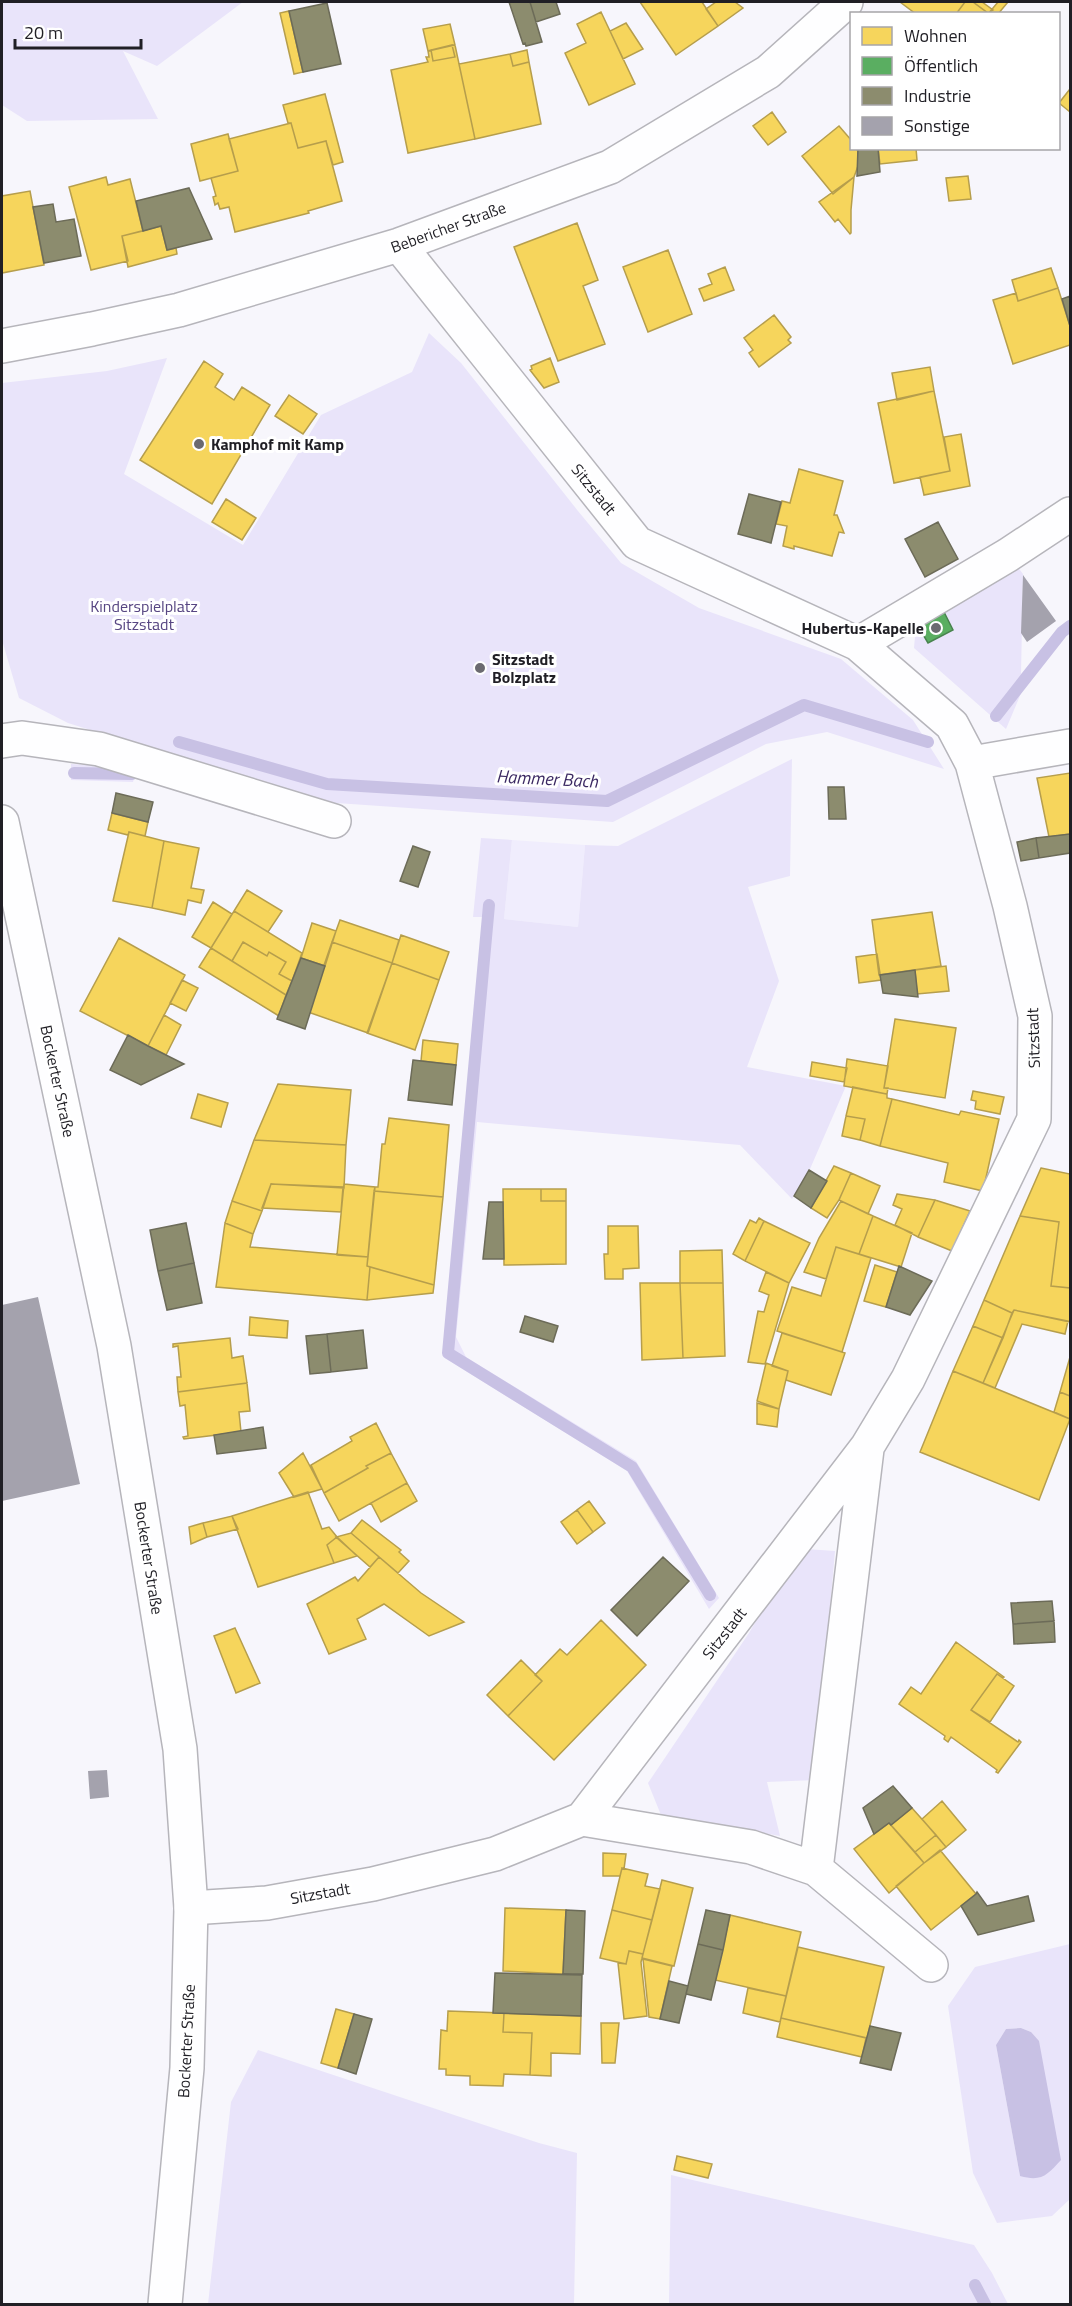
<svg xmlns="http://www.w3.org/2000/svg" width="1072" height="2306" font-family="'Titillium Web',sans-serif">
	<rect width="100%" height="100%" fill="#f7f6fc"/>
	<path fill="#f0edfd" d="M 512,840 L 585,845 L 578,927 L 504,919 Z"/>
	<path fill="#e9e4fa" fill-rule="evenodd" d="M 2,2 L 243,2 L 157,66 L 123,51 L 158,119 L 27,121 L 2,105 Z
		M 429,333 L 461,363 L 578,511 L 621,563 L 699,608 L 841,659 L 913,720 L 944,769 L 827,732 L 766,744 L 613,822 L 322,802 L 68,723 L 19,698 L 2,640 L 2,383 L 107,371 L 167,358 L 124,474 L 243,545 L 321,415 L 412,372 Z
		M 1017,566 L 1023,574 L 1021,674 L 1060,627 L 1070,619 L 1070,631 L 1022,691 L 1006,729 L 914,648 L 916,625 Z
		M 792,759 L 790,876 L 748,887 L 779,981 L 747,1067 L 846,1086 L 810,1169 L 792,1199 L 740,1145 L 477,1122 L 456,1337 L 466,1357 L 636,1461 L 719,1598 L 709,1609 L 627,1471 L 443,1357 L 483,917 L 473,917 L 481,838 L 512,840 L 504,919 L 578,927 L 585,845 L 618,846 Z
		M 71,764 L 122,767 L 136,772 L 133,782 L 71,780 Z
		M 806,1549 L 835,1551 L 815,1780 L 767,1782 L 780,1836 L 661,1815 L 648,1783 L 749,1633 L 786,1570 Z
		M 1070,1944 L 1070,2199 L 1052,2216 L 997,2223 L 973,2173 L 948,2006 L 975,1967 ZM 1021,2028 L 1031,2032 L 1020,2176 L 996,2045 L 1006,2029 Z
		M 258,2050 L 539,2143 L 577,2153 L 574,2304 L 208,2304 L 231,2102 Z
		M 671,2175 L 974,2245 L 992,2273 L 1008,2304 L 669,2304 Z"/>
	<path fill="#c8c1e4" d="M 1021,2028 L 1031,2032 L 1039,2041 L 1061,2160 C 1047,2175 1042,2182 1020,2176 L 996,2045 L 1006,2029 Z"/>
	<path fill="#f6d55c" stroke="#b69e4c" stroke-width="1.5" d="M 640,2 L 702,2 L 718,26 L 676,55 Z
		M 716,2 L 735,2 L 743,8 L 718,26 L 706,9 Z
		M 900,2 L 965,2 L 956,14 L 916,14 Z
		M 965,2 L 973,2 L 988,13 L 956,14 Z
		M 973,2 L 982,2 L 993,10 L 988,13 Z
		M 998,2 L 1008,2 L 998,14 L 988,14 Z
		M 289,11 L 303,72 L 294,74 L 280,13 Z
		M 601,12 L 635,84 L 589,105 L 565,53 L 586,43 L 577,24 Z
		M 626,23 L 643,49 L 623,59 L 610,31 Z
		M 450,24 L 455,45 L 428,51 L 423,29 Z
		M 452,45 L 455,45 L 475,139 L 408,153 L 391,70 L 428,62 L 426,57 L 429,57 L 428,51 L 431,50 L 433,61 L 455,57 Z
		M 452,45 L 455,57 L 433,61 L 431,50 Z
		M 527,50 L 529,62 L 513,66 L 510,54 Z
		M 510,54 L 513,66 L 529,62 L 541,124 L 475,139 L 459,64 Z
		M 1070,89 L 1070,112 L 1059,103 Z
		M 325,94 L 343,162 L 333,165 L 326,141 L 298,148 L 291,123 L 288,123 L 283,105 Z
		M 772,112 L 786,132 L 768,145 L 753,126 Z
		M 291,123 L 298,148 L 326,141 L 342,201 L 308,211 L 309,213 L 235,232 L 229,207 L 220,209 L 218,203 L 215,205 L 213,197 L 216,196 L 211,178 L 238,171 L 229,139 Z
		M 839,126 L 852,141 L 852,148 L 858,150 L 858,166 L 854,177 L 833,194 L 802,156 Z
		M 228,134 L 238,171 L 200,181 L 191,144 Z
		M 878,148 L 916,148 L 917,160 L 880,164 Z
		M 968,176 L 971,199 L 949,201 L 946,178 Z
		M 106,177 L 108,185 L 130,179 L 143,231 L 122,236 L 128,261 L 91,270 L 69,187 Z
		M 854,177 L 851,210 L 851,233 L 850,234 L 838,219 L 835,222 L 819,202 Z
		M 30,191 L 44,265 L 2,273 L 2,196 Z
		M 577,223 L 598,280 L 583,286 L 605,344 L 558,361 L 514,247 Z
		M 161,226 L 167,250 L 176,248 L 177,254 L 128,267 L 122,236 Z
		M 668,250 L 692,314 L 648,332 L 623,267 Z
		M 725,267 L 734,290 L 704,301 L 699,289 L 712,284 L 708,274 Z
		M 1051,268 L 1058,288 L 1018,301 L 1012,280 Z
		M 1058,288 L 1070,326 L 1070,345 L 1013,364 L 993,300 L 1016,293 L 1018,301 Z
		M 774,315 L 791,337 L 788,340 L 791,343 L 759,367 L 749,353 L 753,350 L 744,338 Z
		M 550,358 L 559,382 L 544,388 L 530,370 L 532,369 L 531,366 Z
		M 204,361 L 223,374 L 215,387 L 234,400 L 242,387 L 270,405 L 212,504 L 140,460 Z
		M 930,367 L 934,391 L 897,400 L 892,373 Z
		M 934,391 L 950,471 L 894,483 L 878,403 Z
		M 289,395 L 317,414 L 303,434 L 275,416 Z
		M 961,434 L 970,486 L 924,495 L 920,477 L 950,471 L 944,437 Z
		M 799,469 L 843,481 L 834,515 L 837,515 L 844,533 L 839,532 L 832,556 L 794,546 L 794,549 L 783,546 L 787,526 L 776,524 L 782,501 L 790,503 Z
		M 226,499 L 256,518 L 242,540 L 212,522 Z
		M 1070,773 L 1070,834 L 1049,837 L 1037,778 Z
		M 112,813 L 148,822 L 145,836 L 129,832 L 128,835 L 108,830 Z
		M 129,832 L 164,841 L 152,908 L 113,901 Z
		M 164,841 L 199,848 L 191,888 L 204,890 L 201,903 L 188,900 L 185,915 L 152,908 Z
		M 247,890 L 282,911 L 268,932 L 234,911 Z
		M 213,902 L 232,914 L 211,948 L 192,937 Z
		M 234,911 L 302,953 L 292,981 L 279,974 L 286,962 L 269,952 L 267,956 L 243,942 L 232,961 L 211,948 Z
		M 932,912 L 941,966 L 879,975 L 872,920 Z
		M 340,920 L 399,940 L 392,963 L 332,942 Z
		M 312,923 L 336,931 L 325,966 L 301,958 Z
		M 401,935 L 449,952 L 439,980 L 392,963 Z
		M 119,938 L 185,975 L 148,1046 L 80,1011 Z
		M 243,942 L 267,956 L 269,952 L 286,962 L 279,974 L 292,981 L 286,995 L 232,961 Z
		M 332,942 L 392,963 L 368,1033 L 308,1012 Z
		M 211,948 L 286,995 L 279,1016 L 199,967 Z
		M 877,954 L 881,980 L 859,983 L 856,957 Z
		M 392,963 L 439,980 L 415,1050 L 367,1033 Z
		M 946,966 L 949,991 L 917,994 L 915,970 Z
		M 182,980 L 198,988 L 186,1011 L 170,1003 Z
		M 164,1015 L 181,1025 L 166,1055 L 148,1046 Z
		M 895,1019 L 956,1028 L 945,1098 L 884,1088 Z
		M 423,1040 L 458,1044 L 456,1065 L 421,1061 Z
		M 847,1059 L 888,1066 L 884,1088 L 888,1088 L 887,1094 L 844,1086 Z
		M 812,1062 L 847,1068 L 844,1082 L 810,1076 Z
		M 278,1084 L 351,1090 L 346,1145 L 254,1140 Z
		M 853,1087 L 887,1094 L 887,1098 L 892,1099 L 880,1146 L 860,1140 L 865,1119 L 846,1116 Z
		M 973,1091 L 1004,1097 L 1000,1114 L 975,1109 L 976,1101 L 971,1100 Z
		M 198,1094 L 228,1103 L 221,1127 L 191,1118 Z
		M 892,1099 L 959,1115 L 961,1111 L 999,1119 L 983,1191 L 944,1182 L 948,1163 L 880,1146 Z
		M 846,1116 L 865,1119 L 860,1140 L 842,1136 Z
		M 389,1118 L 449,1125 L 443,1197 L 374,1191 L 375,1187 L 378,1187 L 382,1144 L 385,1144 Z
		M 254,1140 L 346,1145 L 344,1188 L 271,1184 L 262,1211 L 232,1201 Z
		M 834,1166 L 851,1173 L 839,1200 L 827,1218 L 811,1208 Z
		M 1041,1168 L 1070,1174 L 1070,1288 L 1051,1286 L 1059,1222 L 1020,1216 Z
		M 851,1173 L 880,1186 L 868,1214 L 839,1200 Z
		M 271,1184 L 343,1187 L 341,1212 L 262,1208 Z
		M 344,1184 L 375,1187 L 368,1257 L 337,1255 Z
		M 503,1189 L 541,1189 L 541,1201 L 566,1201 L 566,1264 L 504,1265 Z
		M 541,1189 L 566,1189 L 566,1201 L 541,1201 Z
		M 374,1191 L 443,1197 L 434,1285 L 367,1266 Z
		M 897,1194 L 935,1200 L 918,1237 L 895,1225 L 902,1209 L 893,1205 Z
		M 935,1200 L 970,1211 L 952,1251 L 918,1237 Z
		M 232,1201 L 262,1211 L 253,1234 L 225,1223 Z
		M 841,1201 L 873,1216 L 859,1254 L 836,1247 L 826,1279 L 804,1272 L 819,1238 Z
		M 873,1216 L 912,1233 L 901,1267 L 859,1254 Z
		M 1020,1216 L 1059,1222 L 1051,1286 L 1070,1288 L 1070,1322 L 1014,1310 L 1012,1313 L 984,1300 Z
		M 759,1218 L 764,1221 L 745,1261 L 733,1254 L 750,1220 L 756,1223 Z
		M 764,1221 L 810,1243 L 789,1283 L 745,1261 Z
		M 225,1223 L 253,1234 L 250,1247 L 368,1257 L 367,1266 L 370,1267 L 367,1300 L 216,1287 Z
		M 608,1226 L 638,1226 L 639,1268 L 623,1269 L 623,1279 L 605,1279 L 604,1254 L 608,1254 Z
		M 836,1247 L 871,1258 L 842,1352 L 777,1331 L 792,1287 L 821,1296 Z
		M 722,1250 L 723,1283 L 680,1283 L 680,1251 Z
		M 875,1265 L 897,1272 L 886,1307 L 864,1301 Z
		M 370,1267 L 434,1285 L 433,1293 L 367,1300 Z
		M 766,1272 L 789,1283 L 765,1364 L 748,1362 L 758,1311 L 764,1312 L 769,1295 L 759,1291 Z
		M 640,1283 L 680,1283 L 683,1358 L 642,1360 Z
		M 680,1283 L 723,1283 L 725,1356 L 683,1358 Z
		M 984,1300 L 1012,1313 L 1003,1338 L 973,1326 Z
		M 1014,1310 L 1068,1321 L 1065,1334 L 1022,1324 L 995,1388 L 983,1383 Z
		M 250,1317 L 288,1321 L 287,1338 L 249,1335 Z
		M 973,1326 L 1003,1338 L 983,1383 L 953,1371 Z
		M 782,1333 L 845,1353 L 831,1395 L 786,1380 L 788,1371 L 772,1366 Z
		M 230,1338 L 232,1358 L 243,1356 L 247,1383 L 178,1392 L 177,1377 L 181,1377 L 178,1346 L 173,1347 L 173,1344 Z
		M 1070,1357 L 1070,1396 L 1060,1392 Z
		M 766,1363 L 788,1371 L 779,1409 L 757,1401 Z
		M 953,1371 L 1070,1419 L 1039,1500 L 920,1452 Z
		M 247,1383 L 250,1411 L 239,1412 L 241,1432 L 184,1439 L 183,1437 L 188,1436 L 185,1405 L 180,1406 L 178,1392 Z
		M 1060,1392 L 1070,1396 L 1070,1419 L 1054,1412 Z
		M 757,1403 L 779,1409 L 777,1427 L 757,1424 Z
		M 376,1423 L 391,1453 L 366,1466 L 368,1468 L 324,1493 L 311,1465 L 352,1441 L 350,1437 Z
		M 303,1453 L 322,1489 L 294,1497 L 279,1473 Z
		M 391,1453 L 407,1483 L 339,1521 L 324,1493 L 368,1468 L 366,1466 Z
		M 407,1483 L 417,1501 L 381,1522 L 371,1503 Z
		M 308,1492 L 322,1529 L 329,1527 L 337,1537 L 327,1545 L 334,1563 L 258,1587 L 232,1516 Z
		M 589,1501 L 605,1523 L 593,1532 L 577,1510 Z
		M 577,1510 L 593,1532 L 577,1544 L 561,1522 Z
		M 232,1516 L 238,1529 L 207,1537 L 203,1523 Z
		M 362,1520 L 401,1550 L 399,1552 L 409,1561 L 398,1573 L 351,1533 Z
		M 203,1523 L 207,1537 L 191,1544 L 189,1527 Z
		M 351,1533 L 379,1557 L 370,1567 L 336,1537 Z
		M 337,1537 L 357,1556 L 334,1563 L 327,1545 Z
		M 379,1557 L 421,1593 L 464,1622 L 429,1636 L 384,1604 L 357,1619 L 366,1639 L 329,1654 L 307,1604 L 355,1577 L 358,1581 Z
		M 601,1620 L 646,1665 L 554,1760 L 508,1716 L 542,1681 L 535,1675 L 560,1649 L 567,1655 Z
		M 235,1628 L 260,1683 L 236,1693 L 214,1636 Z
		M 956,1642 L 1004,1677 L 1003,1678 L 997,1674 L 971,1710 L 1018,1742 L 1019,1740 L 1021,1742 L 998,1773 L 996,1772 L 997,1770 L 951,1737 L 948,1742 L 944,1739 L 945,1736 L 899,1704 L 911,1687 L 921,1694 Z
		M 521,1660 L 542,1681 L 508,1716 L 487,1695 Z
		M 997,1674 L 1014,1686 L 990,1722 L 971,1710 Z
		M 942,1801 L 966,1830 L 946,1847 L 922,1819 Z
		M 912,1808 L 936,1835 L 915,1852 L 891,1825 Z
		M 889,1823 L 924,1863 L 889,1893 L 854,1849 Z
		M 936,1835 L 946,1847 L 924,1863 L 915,1852 Z
		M 940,1850 L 976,1894 L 931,1930 L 896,1886 Z
		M 603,1853 L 626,1854 L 624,1869 L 622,1868 L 620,1876 L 603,1876 Z
		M 622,1868 L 648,1874 L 645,1886 L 660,1889 L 652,1920 L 612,1910 Z
		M 662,1880 L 693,1888 L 674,1966 L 642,1958 Z
		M 505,1908 L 566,1910 L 563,1974 L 503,1971 Z
		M 612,1910 L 652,1920 L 643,1954 L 629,1951 L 626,1964 L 600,1958 Z
		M 730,1915 L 801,1932 L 786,1996 L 715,1980 Z
		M 798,1947 L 884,1967 L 867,2038 L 781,2018 Z
		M 629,1951 L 643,1954 L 641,1962 L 647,2016 L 624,2019 L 618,1963 L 626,1964 Z
		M 643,1959 L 672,1966 L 660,2019 L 649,2017 Z
		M 748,1988 L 786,1996 L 780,2022 L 743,2013 Z
		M 336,2009 L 354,2014 L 338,2068 L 321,2063 Z
		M 448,2011 L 504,2013 L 503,2032 L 532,2033 L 530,2075 L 504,2074 L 503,2086 L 470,2085 L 470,2076 L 446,2075 L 446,2069 L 439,2069 L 441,2030 L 447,2031 Z
		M 504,2013 L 581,2016 L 580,2054 L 551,2053 L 551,2076 L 530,2075 L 532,2033 L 503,2032 Z
		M 781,2018 L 866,2038 L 862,2057 L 777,2037 Z
		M 601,2023 L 619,2023 L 615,2063 L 602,2063 Z
		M 677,2156 L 712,2164 L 708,2178 L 674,2170 Z"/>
	<path fill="#5aae61" stroke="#49834f" stroke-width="1.5" d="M 944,612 L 953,630 L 928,643 L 918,626 Z"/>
	<path fill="#8c8c6e" stroke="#6c6b58" stroke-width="1.5" d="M 509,2 L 530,2 L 542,42 L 526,46 L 525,43 L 523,44 Z
		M 530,2 L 556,2 L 560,14 L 536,22 Z
		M 327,3 L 341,64 L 303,72 L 289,11 Z
		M 858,148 L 878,148 L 880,172 L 857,176 Z
		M 189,188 L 212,239 L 167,250 L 161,226 L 143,231 L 136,201 Z
		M 53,204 L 56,222 L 74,219 L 81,256 L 44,263 L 33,207 Z
		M 1070,296 L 1070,326 L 1062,299 Z
		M 749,494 L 781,502 L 771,543 L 738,534 Z
		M 938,522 L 958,559 L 925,577 L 905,539 Z
		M 828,787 L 844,787 L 846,819 L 829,819 Z
		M 116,793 L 153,802 L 148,822 L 112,813 Z
		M 1070,834 L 1070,853 L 1039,858 L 1036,838 Z
		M 1036,838 L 1039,858 L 1021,861 L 1017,842 Z
		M 413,846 L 430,852 L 418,887 L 400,881 Z
		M 301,958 L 325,966 L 305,1029 L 277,1019 Z
		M 915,970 L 918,997 L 883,993 L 880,975 Z
		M 128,1035 L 148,1046 L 184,1064 L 141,1085 L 110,1070 Z
		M 413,1060 L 456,1065 L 452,1105 L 408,1100 Z
		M 809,1170 L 827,1181 L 811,1208 L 794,1196 Z
		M 489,1202 L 503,1202 L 504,1259 L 483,1259 Z
		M 186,1223 L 194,1263 L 158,1271 L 150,1230 Z
		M 194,1263 L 202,1303 L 167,1310 L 158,1271 Z
		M 899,1266 L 932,1281 L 910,1315 L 886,1307 Z
		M 525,1316 L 558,1326 L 553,1342 L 520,1332 Z
		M 363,1330 L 367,1368 L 331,1372 L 327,1334 Z
		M 327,1334 L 331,1372 L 310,1374 L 306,1336 Z
		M 263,1427 L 266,1448 L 217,1454 L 214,1435 Z
		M 663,1557 L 689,1581 L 637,1636 L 611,1610 Z
		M 1052,1601 L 1054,1621 L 1013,1624 L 1011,1603 Z
		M 1054,1621 L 1055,1642 L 1014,1644 L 1013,1624 Z
		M 893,1786 L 912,1808 L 891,1825 L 889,1823 L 874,1834 L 863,1808 Z
		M 977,1892 L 987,1906 L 1028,1896 L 1034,1921 L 978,1935 L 961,1906 L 976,1894 Z
		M 566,1910 L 585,1911 L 583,1974 L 563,1974 Z
		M 706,1910 L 730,1915 L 723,1950 L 698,1944 Z
		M 698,1944 L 723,1950 L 711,2000 L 686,1994 Z
		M 495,1973 L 582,1975 L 581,2016 L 493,2013 Z
		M 669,1981 L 688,1986 L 679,2023 L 660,2019 Z
		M 354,2014 L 372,2019 L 356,2074 L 338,2068 Z
		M 870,2026 L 901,2033 L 891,2070 L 860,2063 Z"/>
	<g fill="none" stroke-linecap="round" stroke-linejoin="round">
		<path stroke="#c8c1e4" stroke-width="12" d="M 996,716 L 1062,632 L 1070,626
			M 179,742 L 327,784 L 607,801 L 804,705 L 928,742
			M 74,773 L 132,774
			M 489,905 L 448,1353 L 632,1467 L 710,1595
			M 975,2285 L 985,2304"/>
	</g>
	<path fill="#a4a2ad" d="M 1023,575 L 1056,621 L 1027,642 L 1021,633 Z
		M 38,1297 L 80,1484 L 2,1501 L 2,1305 Z
		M 107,1770 L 109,1797 L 90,1799 L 88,1771 Z"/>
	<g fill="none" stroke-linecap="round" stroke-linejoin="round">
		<defs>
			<path id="minor" d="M 2,346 L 92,329 L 179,310 L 399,245 L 610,167 L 768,72 L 846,2
				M 858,644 L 1008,555 L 1070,514
				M 2,741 L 22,738 L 99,749 L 334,821
				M 972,763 L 1070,746
				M 867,1449 L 816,1869 L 931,1965
				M 582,1819 L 751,1847 L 816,1869
				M 191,1908 L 267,1903 L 373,1884 L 495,1854 L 582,1819 L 867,1447 L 908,1379 L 1034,1119 L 1035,1016 L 1010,906 L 972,763 L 952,725 L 858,644 L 637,543 L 399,245"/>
			<path id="tertiary" d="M 2,822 L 114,1346 L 180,1749 L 191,1908 L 187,2068 L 165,2304"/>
		</defs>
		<use href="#minor" stroke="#b6b5bb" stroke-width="36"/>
		<use href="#tertiary" stroke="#b6b5bb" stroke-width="36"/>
		<use href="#minor" stroke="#fefeff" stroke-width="33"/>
		<use href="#tertiary" stroke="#fefeff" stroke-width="33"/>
	</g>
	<g fill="#6b6a70" stroke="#fff" stroke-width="2">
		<circle cx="199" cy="444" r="6"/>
		<circle cx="936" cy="628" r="6"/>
		<circle cx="480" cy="668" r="6"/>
	</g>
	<g text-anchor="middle" stroke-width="6" stroke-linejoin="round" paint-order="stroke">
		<g font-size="16" fill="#201f25" stroke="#fff">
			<text transform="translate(448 227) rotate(-20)" y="6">Bebericher Straße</text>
			<text transform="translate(594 489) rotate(51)" y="6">Sitzstadt</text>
			<text transform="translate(1033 1038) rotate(-92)" y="6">Sitzstadt</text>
			<text transform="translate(58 1081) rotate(78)" y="6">Bockerter Straße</text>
			<text transform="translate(149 1558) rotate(81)" y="6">Bockerter Straße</text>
			<text transform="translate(724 1633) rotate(-52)" y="6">Sitzstadt</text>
			<text transform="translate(320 1893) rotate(-10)" y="6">Sitzstadt</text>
			<text transform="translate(186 2041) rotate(-87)" y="6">Bockerter Straße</text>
		</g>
		<g font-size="16" font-weight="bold" fill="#201f25" stroke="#fff" text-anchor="start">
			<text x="211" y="450">Kamphof mit Kamp</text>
			<text x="924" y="634" text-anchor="end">Hubertus-Kapelle</text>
			<text x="492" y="665">Sitzstadt<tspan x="492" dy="18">Bolzplatz</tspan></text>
		</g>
		<g font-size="16" fill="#574682" stroke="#fff">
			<text x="144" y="612">Kinderspielplatz<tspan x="144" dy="18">Sitzstadt</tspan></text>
		</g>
		<g font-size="18" font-style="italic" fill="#3b2962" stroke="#fff">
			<text transform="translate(547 779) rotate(3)" y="6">Hammer Bach</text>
		</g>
	</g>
	<rect width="1072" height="2306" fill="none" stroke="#201f25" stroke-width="6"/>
	<rect x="850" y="12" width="210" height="138" fill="#ffffff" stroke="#a6a5a8" stroke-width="1.5"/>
	<rect x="862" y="27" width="30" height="18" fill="#f6d55c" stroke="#a6a5a8" stroke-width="1.5"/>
	<text x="904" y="42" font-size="18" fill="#201f25">Wohnen</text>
	<rect x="862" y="57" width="30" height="18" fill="#5aae61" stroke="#a6a5a8" stroke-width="1.5"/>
	<text x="904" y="72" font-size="18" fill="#201f25">Öffentlich</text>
	<rect x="862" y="87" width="30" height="18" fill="#8c8c6e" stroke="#a6a5a8" stroke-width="1.5"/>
	<text x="904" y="102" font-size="18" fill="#201f25">Industrie</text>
	<rect x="862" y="117" width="30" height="18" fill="#a4a2ad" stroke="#a6a5a8" stroke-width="1.5"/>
	<text x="904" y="132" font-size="18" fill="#201f25">Sonstige</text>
	<path d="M15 39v9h126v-9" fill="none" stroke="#201f25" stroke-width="3"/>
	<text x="24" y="39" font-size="18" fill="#201f25" stroke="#ffffff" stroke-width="4.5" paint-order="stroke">20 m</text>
</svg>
